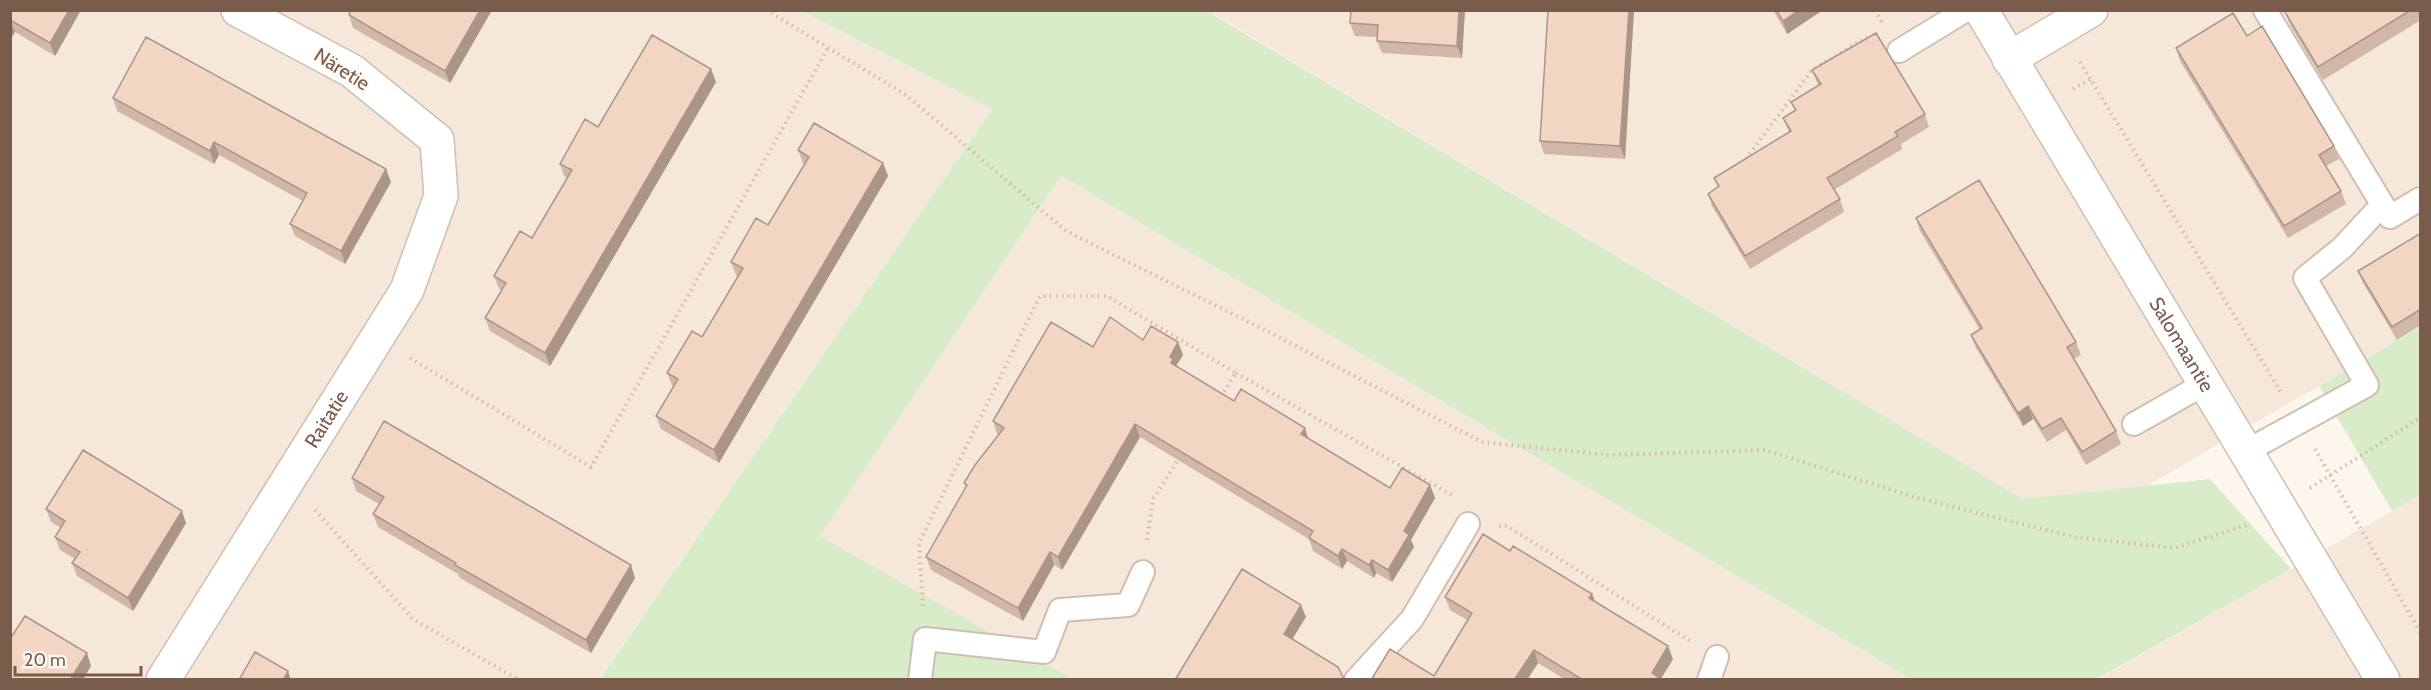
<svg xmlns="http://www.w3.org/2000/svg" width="2431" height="690" font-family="Cabin,sans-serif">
	<rect width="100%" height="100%" fill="#fdf6ec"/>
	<path fill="#f5e8da" d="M 1213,10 L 2420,11 L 2420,327 L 2131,495 L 2023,499 L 1212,13 Z
		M 10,11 L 802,11 L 992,109 L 599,679 L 11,679 Z
		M 1061,176 L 1911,679 L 1073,679 L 820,536 Z
		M 2420,495 L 2420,679 L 2097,680 L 2291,569 Z"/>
	<path fill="#d8ecc9" d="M 802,11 L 1213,11 L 1212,14 L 2023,499 L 2210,479 L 2291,569 L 2097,679 L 1911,679 L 1061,176 L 820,536 L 1073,679 L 599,680 L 992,109 Z
		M 2420,327 L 2420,495 L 2392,511 L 2319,386 Z"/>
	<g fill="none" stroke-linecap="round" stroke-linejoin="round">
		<defs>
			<path id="lane" d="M 2265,10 L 2390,217 L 2420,199
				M 1899,51 L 1966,10
				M 2134,424 L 2206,383
				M 2245,452 L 2367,385 L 2305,278 L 2342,248 L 2382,205
				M 920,680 L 925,639 L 1044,652 L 1060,610 L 1128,605 L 1143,572
				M 1356,680 L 1412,619 L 1468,524
				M 1709,680 L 1717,657"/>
			<g id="street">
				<path id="s1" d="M 1981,10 L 2383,680"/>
				<path id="s2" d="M 163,680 L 407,290 L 441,196 L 437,140 L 352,71 L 238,10"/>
			</g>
			<path id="secondary" d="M 2009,59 L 2091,10"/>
		</defs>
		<use href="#lane" stroke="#d1beb0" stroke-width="26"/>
		<use href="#street" stroke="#d1beb0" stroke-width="36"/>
		<use href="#secondary" stroke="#d6c0b0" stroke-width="36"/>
		<path stroke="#d9b8a5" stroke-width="4" stroke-dasharray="1.5 4.5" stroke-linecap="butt" d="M 766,10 L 906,95 L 1066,231 L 1271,333 L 1482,442 L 1608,455 L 1765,450 L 1914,497 L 2075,537 L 2174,548 L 2247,525
			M 1875,10 L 1882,22
			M 2080,62 L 2282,394
			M 2073,89 L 2091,79
			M 1746,159 L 1812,70 L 1869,36
			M 410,358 L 591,467 L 828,48
			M 1236,373 L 1452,495
			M 2315,449 L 2420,632
			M 2310,488 L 2420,418
			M 315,510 L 413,619 L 519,680
			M 1499,526 L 1507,526 L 1690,641
			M 1147,540 L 1153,499 L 1180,457
			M 923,606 L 919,543 L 1040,296 L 1107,296 L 1236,373 L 1221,396"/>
		<use href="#lane" stroke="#fff" stroke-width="22"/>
		<use href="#street" stroke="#fff" stroke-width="33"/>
		<use href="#secondary" stroke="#fff" stroke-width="33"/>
	</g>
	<path fill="#d1b7a8" d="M 10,10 L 81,10 L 55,56 L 15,32 L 10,40 Z
		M 351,10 L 492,10 L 450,83 L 353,28 L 349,15 Z
		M 1465,10 L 1462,58 L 1382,53 L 1377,41 L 1377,37 L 1355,36 L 1350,23 Z
		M 1548,10 L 1634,10 L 1625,159 L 1544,154 L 1540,141 Z
		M 1773,10 L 1823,10 L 1787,34 Z
		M 2288,10 L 2421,10 L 2421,20 L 2323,80 L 2290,25 L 2285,12 Z
		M 2247,36 L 2334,146 L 2339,159 L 2326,166 L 2341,191 L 2346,204 L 2288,238 L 2180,61 L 2176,48 Z
		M 1812,70 L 1925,114 L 1929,127 L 1901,144 L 1902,149 L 1834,190 L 1840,199 L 1844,212 L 1750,269 L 1712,206 L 1708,194 L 1718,187 L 1714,178 L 1789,132 L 1783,118 L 1795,111 L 1791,102 L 1818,85 Z
		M 716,82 L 550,366 L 490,331 L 485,318 L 502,290 L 499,289 L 494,276 L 532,238 L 567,178 L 564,176 L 560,164 L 598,127 Z
		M 113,98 L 391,182 L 345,264 L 295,236 L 290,224 L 303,201 L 219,155 L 214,164 L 117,111 Z
		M 798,150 L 883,163 L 888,176 L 719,463 L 661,429 L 656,416 L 674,387 L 672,385 L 667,373 L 702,337 L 738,276 L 736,275 L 731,262 L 768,225 L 804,164 L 803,163 Z
		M 1916,218 L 2076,342 L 2081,355 L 2074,359 L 2116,431 L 2121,444 L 2086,465 L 2066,430 L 2047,442 L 2033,419 L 2023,426 L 1976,348 L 1971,335 L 1980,330 L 1920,231 Z
		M 2421,233 L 2421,325 L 2397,340 L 2363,283 L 2358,271 Z
		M 1178,342 L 1183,355 L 1176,366 L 1234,401 L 1309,439 L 1390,488 L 1430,485 L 1435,498 L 1411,540 L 1414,547 L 1392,582 L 1376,573 L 1374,578 L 1347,561 L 1342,569 L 1313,551 L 1309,539 L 1140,437 L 1062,570 L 1054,565 L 1023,621 L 931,570 L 926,557 L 966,487 L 964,483 L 999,435 L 997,434 L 993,421 L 1093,347 Z
		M 352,478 L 635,578 L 591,653 L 460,578 L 458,574 L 378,527 L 373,514 L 379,504 L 356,491 Z
		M 46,509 L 186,523 L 133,611 L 77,576 L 72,563 L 75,559 L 60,550 L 55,537 L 61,528 L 51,522 Z
		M 1445,597 L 1595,602 L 1673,659 L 1661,679 L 1662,680 L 1566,680 L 1538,663 L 1527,680 L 1371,680 L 1434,676 L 1467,620 L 1450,610 Z"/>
	<path fill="#aa9588" d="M 69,10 L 81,10 L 55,56 L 50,43 Z
		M 480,10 L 492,10 L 450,83 L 445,71 Z
		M 1459,10 L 1465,10 L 1462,58 L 1457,46 Z
		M 1629,10 L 1634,10 L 1625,159 L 1620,146 Z
		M 1799,10 L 1823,10 L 1787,34 L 1783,21 Z
		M 10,20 L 15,32 L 10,40 Z
		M 711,69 L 716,82 L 550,366 L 545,353 Z
		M 214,142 L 219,155 L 214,164 L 210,151 Z
		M 883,163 L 888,176 L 719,463 L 714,450 Z
		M 386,169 L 391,182 L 345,264 L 341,251 Z
		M 1178,342 L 1183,355 L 1176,366 L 1171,363 L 1170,357 Z
		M 2028,406 L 2033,419 L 2023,426 L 2018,413 Z
		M 1135,424 L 1140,437 L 1062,570 L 1058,557 Z
		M 1305,428 L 1309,441 L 1301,434 Z
		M 1430,485 L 1435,498 L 1411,540 L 1414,547 L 1392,582 L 1388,570 L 1404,531 Z
		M 182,511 L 186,523 L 133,611 L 128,598 Z
		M 1342,549 L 1347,561 L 1342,569 L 1338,556 Z
		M 1050,552 L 1054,565 L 1023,621 L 1018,608 Z
		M 1372,560 L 1376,573 L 1374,578 L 1369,565 Z
		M 631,565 L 635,578 L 591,653 L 586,640 Z
		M 1592,594 L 1597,606 L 1589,598 Z
		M 1301,605 L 1306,617 L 1288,646 L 1284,634 Z
		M 1668,646 L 1673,659 L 1660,680 L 1652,673 Z
		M 1534,650 L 1538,663 L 1527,680 L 1514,680 Z
		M 87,653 L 91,666 L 83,680 L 70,680 Z
		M 288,671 L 291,680 L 283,680 Z"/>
	<path fill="#f3d5c3" stroke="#aa9588" stroke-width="1.5" d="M 10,10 L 69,10 L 50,43 L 10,20 Z
		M 351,10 L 480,10 L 445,71 L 349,15 Z
		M 1351,10 L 1459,10 L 1457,46 L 1377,41 L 1378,25 L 1350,23 Z
		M 1548,10 L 1629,10 L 1620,146 L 1540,141 Z
		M 1776,10 L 1799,10 L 1783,21 Z
		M 2288,10 L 2411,10 L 2318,67 L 2285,12 Z
		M 2233,13 L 2247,36 L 2262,26 L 2334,146 L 2319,155 L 2341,191 L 2284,226 L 2176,48 Z
		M 1876,33 L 1925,114 L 1895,132 L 1898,136 L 1827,178 L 1840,199 L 1745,256 L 1708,194 L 1719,186 L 1714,178 L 1791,131 L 1783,118 L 1796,110 L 1791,102 L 1821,84 L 1812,70 Z
		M 652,35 L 711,69 L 545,353 L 485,318 L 506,283 L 494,276 L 520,231 L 532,238 L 572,170 L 560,164 L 585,119 L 598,127 Z
		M 146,37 L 386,169 L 341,251 L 290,224 L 307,193 L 214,142 L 210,151 L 113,98 Z
		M 814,123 L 883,163 L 714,450 L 656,416 L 678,379 L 667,373 L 692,331 L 702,337 L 743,268 L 731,262 L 756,218 L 768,225 L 809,157 L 798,150 Z
		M 1979,180 L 2076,342 L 2067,347 L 2116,431 L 2082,452 L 2061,418 L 2042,429 L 2028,406 L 2018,413 L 1971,335 L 1982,328 L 1916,218 Z
		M 2421,233 L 2421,309 L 2392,327 L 2358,271 Z
		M 1110,317 L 1143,340 L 1151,326 L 1178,342 L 1170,357 L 1173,359 L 1171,363 L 1234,401 L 1241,389 L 1305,428 L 1301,434 L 1390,488 L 1402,468 L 1430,485 L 1404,531 L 1409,535 L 1388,570 L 1372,560 L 1369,565 L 1342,549 L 1338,556 L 1309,538 L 1313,531 L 1135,424 L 1058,557 L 1050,552 L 1018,608 L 926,557 L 967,485 L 964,483 L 975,465 L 1004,428 L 993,421 L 1051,322 L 1093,347 Z
		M 384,421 L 631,565 L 586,640 L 455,565 L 456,563 L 373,514 L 384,497 L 352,478 Z
		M 83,450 L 182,511 L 128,598 L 72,563 L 80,552 L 55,537 L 65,521 L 46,509 Z
		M 1483,534 L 1510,551 L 1513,546 L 1592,594 L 1589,598 L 1668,646 L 1652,673 L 1662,680 L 1583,680 L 1534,650 L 1514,680 L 1371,680 L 1390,649 L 1434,676 L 1472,613 L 1445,597 Z
		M 1242,569 L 1301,605 L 1284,634 L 1338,667 L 1343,677 L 1347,680 L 1175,680 Z
		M 25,616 L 87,653 L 70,680 L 10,680 L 10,639 Z
		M 255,652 L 288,671 L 283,680 L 239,680 Z"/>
	<g text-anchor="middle" stroke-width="5" stroke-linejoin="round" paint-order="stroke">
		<g font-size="20" fill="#7a5c4d" stroke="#fffaf3">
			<text transform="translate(342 69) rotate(32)" y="7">Näretie</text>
			<text dy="7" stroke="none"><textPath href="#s1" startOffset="390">Salomaantie</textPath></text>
			<text dy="7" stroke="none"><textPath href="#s2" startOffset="308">Raitatie</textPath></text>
		</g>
	</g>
	<rect width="2431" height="690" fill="none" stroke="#7a5c4d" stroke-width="24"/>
	<path d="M15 666v9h126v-9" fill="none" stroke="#7a5c4d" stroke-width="3"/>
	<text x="24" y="666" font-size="18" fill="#7a5c4d" stroke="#fffaf3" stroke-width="4.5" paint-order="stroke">20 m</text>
</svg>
